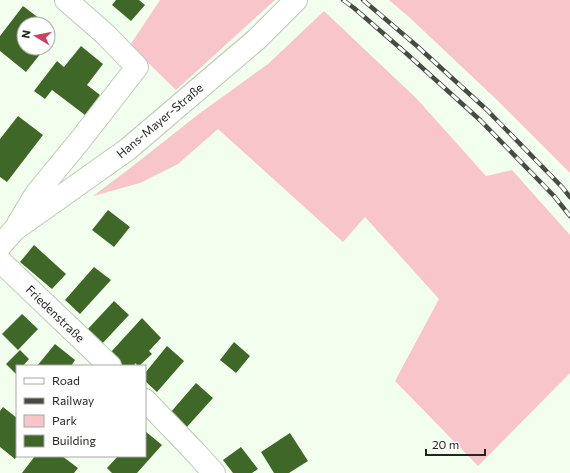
<svg xmlns="http://www.w3.org/2000/svg" width="570" height="473" font-family="Commissioner,sans-serif">
	<rect width="100%" height="100%" fill="#f3ffee"/>
	<path fill="#f8c5cb" d="M 160,0 L 275,0 L 176,90 L 130,45 Z
		M 389,0 L 570,0 L 570,173 L 497,100 L 409,17 Z
		M 324,11 L 417,99 L 486,176 L 512,170 L 570,235 L 570,373 L 478,466 L 395,381 L 439,299 L 365,217 L 343,242 L 218,129 L 178,164 L 140,183 L 93,196 L 129,169 L 200,113 L 268,64 Z"/>
	<path fill="#3e6728" d="M 116,0 L 139,0 L 145,5 L 131,21 L 112,5 Z
		M 23,6 L 44,22 L 42,24 L 24,24 L 24,48 L 45,48 L 26,72 L 0,51 L 0,36 Z
		M 81,46 L 103,64 L 87,85 L 100,95 L 85,115 L 52,90 L 45,99 L 34,91 L 57,61 L 64,67 Z
		M 18,116 L 43,135 L 7,182 L 0,177 L 0,139 Z
		M 108,210 L 130,227 L 114,247 L 92,230 Z
		M 34,245 L 66,274 L 52,289 L 20,262 Z
		M 94,267 L 111,280 L 80,314 L 65,300 Z
		M 114,301 L 129,315 L 100,346 L 86,331 Z
		M 22,314 L 38,329 L 18,350 L 2,334 Z
		M 142,318 L 161,338 L 149,351 L 152,354 L 139,366 L 137,366 L 136,363 L 133,366 L 123,366 L 111,352 Z
		M 234,342 L 250,356 L 236,373 L 220,360 Z
		M 55,344 L 75,360 L 71,366 L 37,366 Z
		M 167,346 L 184,361 L 157,392 L 145,381 L 145,373 Z
		M 20,350 L 29,359 L 23,366 L 17,366 L 17,373 L 16,374 L 6,364 Z
		M 196,383 L 213,398 L 186,428 L 170,413 Z
		M 3,407 L 17,418 L 17,456 L 15,459 L 0,447 L 0,411 Z
		M 145,431 L 162,445 L 137,473 L 112,473 L 107,468 L 118,456 L 145,456 Z
		M 290,433 L 308,461 L 289,473 L 274,473 L 261,452 Z
		M 241,447 L 258,469 L 252,473 L 233,473 L 223,460 Z
		M 35,456 L 62,456 L 78,468 L 74,473 L 22,473 Z"/>
	<g fill="none" stroke-linecap="round" stroke-linejoin="round">
		<defs>
			<path id="minor" d="M 18,224 L 36,194 L 81,139 L 137,67 L 105,34 L 66,0
				M 0,246 L 14,230 L 128,149 L 257,39 L 296,0
				M 0,261 L 110,366
				M 145,400 L 195,452 L 214,473"/>
		</defs>
		<use href="#minor" stroke="#bdcab7" stroke-width="24"/>
		<use href="#minor" stroke="#fff" stroke-width="22"/>
		<defs>
			<path id="rail" d="M 343,0 L 354,8 L 407,54 L 480,120 L 554,196 L 570,216
				M 363,0 L 417,46 L 487,110 L 562,187 L 570,197"/>
		</defs>
		<use href="#rail" stroke="#464c43" stroke-width="4.5"/>
		<use href="#rail" stroke="#fff" stroke-width="3" stroke-dasharray="9" stroke-linecap="butt"/>
	</g>
	<g text-anchor="middle" stroke-width="4" stroke-linejoin="round" paint-order="stroke">
		<g font-size="12" fill="#222720" stroke="#fff">
			<text transform="translate(160 121) rotate(-40)" y="4">Hans-Mayer-Straße</text>
			<text transform="translate(55 314) rotate(44)" y="4">Friedenstraße</text>
		</g>
	</g>
	<rect x="16" y="365" width="130" height="92" fill="#ffffff" stroke="#a7a9a6"/>
	<rect x="24" y="378" width="20" height="6" fill="#ffffff" stroke="#a7a9a6"/>
	<text x="52" y="385" font-size="12" fill="#222720">Road</text>
	<rect x="24" y="398" width="20" height="6" fill="#464c43" stroke="#a7a9a6"/>
	<text x="52" y="405" font-size="12" fill="#222720">Railway</text>
	<rect x="24" y="415" width="20" height="12" fill="#f8c5cb" stroke="#a7a9a6"/>
	<text x="52" y="425" font-size="12" fill="#222720">Park</text>
	<rect x="24" y="435" width="20" height="12" fill="#3e6728" stroke="#a7a9a6"/>
	<text x="52" y="445" font-size="12" fill="#222720">Building</text>
	<g transform="translate(36 36) rotate(280)"><circle r="19" fill="#ffffff" stroke="#a7a9a6"/>
	<path d="M0-3L7 15L0 10L-7 15Z" fill="#ce3f61"/>
	<text y="-6" font-size="11" font-weight="bold" text-anchor="middle" fill="#222720">N</text>
	</g>
	<path d="M426 449v6h59v-6" fill="none" stroke="#222720" stroke-width="2"/>
	<text x="432" y="449" font-size="12" fill="#222720" stroke="#ffffff" stroke-width="3" paint-order="stroke">20 m</text>
</svg>
